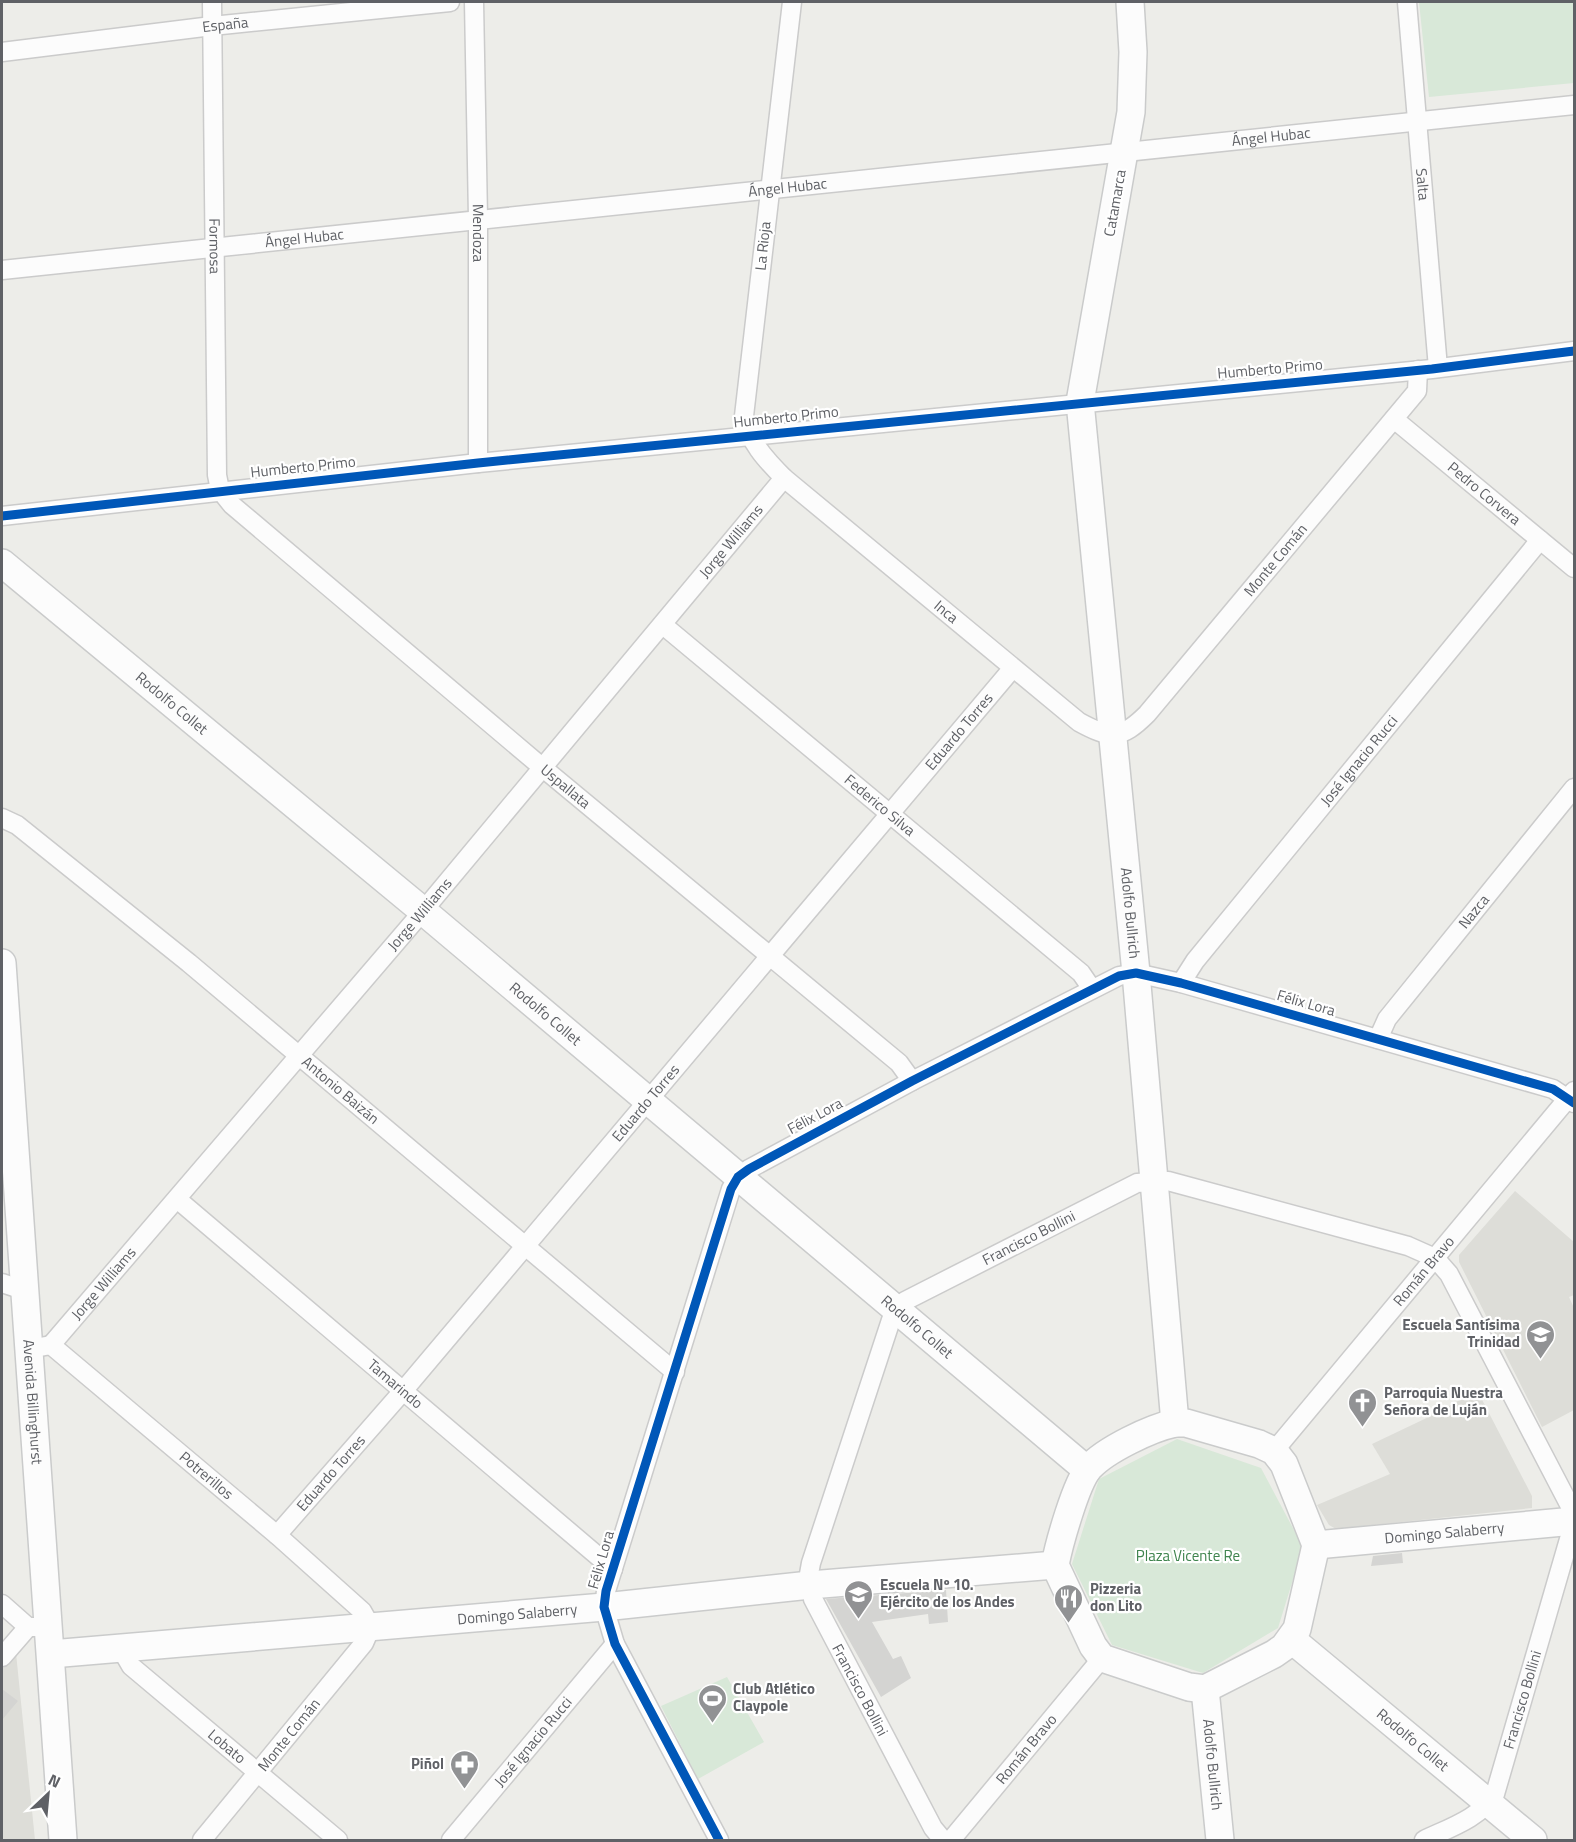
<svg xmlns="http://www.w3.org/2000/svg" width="1576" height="1842" font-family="'Titillium Web',sans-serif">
	<rect width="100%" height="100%" fill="#edede9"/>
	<path fill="#ddddd8" d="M 1515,1191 L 1574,1242 L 1574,1295 L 1569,1297 L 1574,1308 L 1574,1410 L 1542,1427 L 1459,1262 L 1459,1255 Z
		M 1477,1390 L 1532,1496 L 1532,1508 L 1336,1529 L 1329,1525 L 1317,1505 L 1390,1474 L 1372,1444 L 1435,1414 Z
		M 16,1653 L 35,1840 L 2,1840 L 2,1669 Z"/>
	<path fill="#d8e8d8" d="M 1419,2 L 1574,2 L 1574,83 L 1429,97 Z
		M 1177,1439 L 1261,1468 L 1303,1547 L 1278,1628 L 1203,1673 L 1112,1645 L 1072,1564 L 1099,1479 Z
		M 727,1677 L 764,1742 L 698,1779 L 661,1706 Z"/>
	<path fill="#d4d4d2" d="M 1402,1553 L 1403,1563 L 1371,1566 L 1373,1556 Z
		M 946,1590 L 948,1622 L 929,1624 L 928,1614 L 872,1622 L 893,1659 L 901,1656 L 911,1678 L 881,1697 L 826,1599 Z
		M 2,1689 L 18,1701 L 2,1720 Z"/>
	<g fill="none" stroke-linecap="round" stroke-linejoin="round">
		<defs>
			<g id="street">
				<path id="s1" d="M 212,2 L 217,475 L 220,490 L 232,505 L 543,768 L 899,1063 L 912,1081"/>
				<path id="s2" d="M 474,2 L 478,218 L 478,463"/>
				<path id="s3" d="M 792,2 L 744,416 C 749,442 766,460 784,478 L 1079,722 C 1110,739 1121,740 1147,714 L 1417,391 L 1418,370"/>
				<path id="s4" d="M 1407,2 L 1438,368"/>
				<path id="s5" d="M 2,52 L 212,26 L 450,2"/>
				<path id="s6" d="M 2,270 L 1574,105"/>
				<path id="s7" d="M 1394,419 L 1574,568"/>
				<path d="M 2,516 L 478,463 L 1432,369 L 1574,351"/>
				<path id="s8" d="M 663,625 L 1081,973 L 1092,989"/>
				<path id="s9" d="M 2,818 L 17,825 L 189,963 L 675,1372"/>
				<path id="s10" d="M 1181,983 L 1195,961 L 1540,540"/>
				<path id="s11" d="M 1378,1039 L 1387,1019 L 1574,788"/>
				<path id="s12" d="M 177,1199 L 613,1569"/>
				<path d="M 2,1283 L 23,1290"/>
				<path id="s13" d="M 51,1345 L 423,911 L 784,478"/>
				<path id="s14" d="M 40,1347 L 51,1345 L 277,1535 L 362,1611 L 371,1627 L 364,1643 L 202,1840"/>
				<path id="s15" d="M 1274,1451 L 1574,1091"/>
				<path id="s16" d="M 277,1535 L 403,1391 L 1012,669"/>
				<path d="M 2,1604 L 28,1627 L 49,1627"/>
				<path id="s17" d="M 120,1647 L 131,1666 L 338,1840"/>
				<path d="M 2,1657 L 28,1627"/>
				<path id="s18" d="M 451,1840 L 615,1644"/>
				<path d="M 719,1840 L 615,1644 L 604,1607 L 606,1591 L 731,1189 L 738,1177 L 749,1169 L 912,1081 L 1119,976 L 1136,973 L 1181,983 L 1553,1089 L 1574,1103"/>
				<path id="s19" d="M 943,1840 L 933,1828 L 813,1599 L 809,1574 L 811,1563 L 891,1320 L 905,1301 L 1137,1183 L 1168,1181 L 1408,1246 L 1435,1258 L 1449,1274 L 1571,1508 L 1574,1521"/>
				<path id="s20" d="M 951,1840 L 1102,1658"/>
				<path id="s21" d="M 1424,1840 C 1449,1828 1480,1818 1495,1794 L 1574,1522"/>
			</g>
			<g id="secondary">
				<path id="s22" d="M 1130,2 L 1133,52 L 1131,112 L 1080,402 L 1136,973 L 1175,1423"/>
				<path id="s23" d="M 2,563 L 423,911 L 1087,1470"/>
				<path id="s24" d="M 2,963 L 63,1840"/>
				<path d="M 1175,1423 L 1186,1423 L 1259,1444 L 1274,1451 L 1284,1464 L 1316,1545 L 1297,1629 L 1284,1647 L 1274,1654 L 1205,1689 L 1189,1687 L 1102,1658 L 1093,1646 L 1055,1565 C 1059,1544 1076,1483 1089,1468 C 1105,1450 1151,1428 1175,1423 Z"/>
				<path id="s25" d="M 1316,1545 L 1574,1521"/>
				<path id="s26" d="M 1291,1639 L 1533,1840"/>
				<path id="s27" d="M 51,1654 L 604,1607 L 810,1585 L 1055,1565"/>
				<path id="s28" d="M 1205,1689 L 1220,1840"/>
			</g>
		</defs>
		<use href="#street" stroke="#cbcbcb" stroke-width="21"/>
		<use href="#secondary" stroke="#cacbcb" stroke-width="30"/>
		<use href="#street" stroke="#fcfcfc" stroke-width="18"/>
		<use href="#secondary" stroke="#fcfcfc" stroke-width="27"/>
		<defs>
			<path id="cycleway" d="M 2,516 L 478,463 L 1432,369 L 1574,351
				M 719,1840 L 615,1644 L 604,1607 L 606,1591 L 731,1189 L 738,1177 L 749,1169 L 912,1081 L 1119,976 L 1136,973 L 1181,983 L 1553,1089 L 1574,1103"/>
		</defs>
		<use href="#cycleway" stroke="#fff" stroke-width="13"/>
		<use href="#cycleway" stroke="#0057b8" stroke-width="9"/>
	</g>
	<defs>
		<symbol id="school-pin" viewBox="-11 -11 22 30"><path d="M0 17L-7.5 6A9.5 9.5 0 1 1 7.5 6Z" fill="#919294" stroke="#fff"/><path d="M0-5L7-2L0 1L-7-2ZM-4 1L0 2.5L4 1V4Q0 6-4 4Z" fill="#fff"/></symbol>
		<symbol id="church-pin" viewBox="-11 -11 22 30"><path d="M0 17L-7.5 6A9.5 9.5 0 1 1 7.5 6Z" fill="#919294" stroke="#fff"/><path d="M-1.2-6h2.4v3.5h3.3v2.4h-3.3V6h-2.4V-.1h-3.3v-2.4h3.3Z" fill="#fff"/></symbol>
		<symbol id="restaurant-pin" viewBox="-11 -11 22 30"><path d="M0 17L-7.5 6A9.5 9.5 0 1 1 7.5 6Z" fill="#919294" stroke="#fff"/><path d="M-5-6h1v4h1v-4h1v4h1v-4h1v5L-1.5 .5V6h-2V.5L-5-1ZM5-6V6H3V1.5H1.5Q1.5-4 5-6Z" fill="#fff"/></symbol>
		<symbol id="stadium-pin" viewBox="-11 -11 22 30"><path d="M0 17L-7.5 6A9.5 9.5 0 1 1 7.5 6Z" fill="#919294" stroke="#fff"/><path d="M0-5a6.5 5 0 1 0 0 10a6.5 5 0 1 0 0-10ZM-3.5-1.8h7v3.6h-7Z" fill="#fff"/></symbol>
		<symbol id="pharmacy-pin" viewBox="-11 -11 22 30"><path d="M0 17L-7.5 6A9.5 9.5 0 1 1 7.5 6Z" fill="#919294" stroke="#fff"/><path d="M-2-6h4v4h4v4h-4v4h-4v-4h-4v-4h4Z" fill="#fff"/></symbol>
	</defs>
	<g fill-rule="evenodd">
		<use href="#school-pin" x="1524" y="1318" width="33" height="45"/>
		<use href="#church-pin" x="1346" y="1386" width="33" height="45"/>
		<use href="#school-pin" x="842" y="1578" width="33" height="45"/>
		<use href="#restaurant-pin" x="1052" y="1582" width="33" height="45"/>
		<use href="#stadium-pin" x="696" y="1682" width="33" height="45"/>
		<use href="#pharmacy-pin" x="448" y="1748" width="33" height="45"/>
	</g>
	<g text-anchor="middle" stroke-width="4.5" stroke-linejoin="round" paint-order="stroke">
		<g font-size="15" fill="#5f6166" stroke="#fff">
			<text dy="5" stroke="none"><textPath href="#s5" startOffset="225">España</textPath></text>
			<text dy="5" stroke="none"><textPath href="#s6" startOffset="1276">Ángel Hubac</textPath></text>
			<text dy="5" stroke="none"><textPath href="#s4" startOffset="183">Salta</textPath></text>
			<text dy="5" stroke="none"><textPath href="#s6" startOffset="790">Ángel Hubac</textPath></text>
			<text transform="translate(1115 203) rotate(-80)" y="5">Catamarca</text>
			<text dy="5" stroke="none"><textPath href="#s2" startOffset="231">Mendoza</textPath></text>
			<text dy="5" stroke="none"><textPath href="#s6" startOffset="304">Ángel Hubac</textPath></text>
			<text dy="5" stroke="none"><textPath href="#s1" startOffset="244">Formosa</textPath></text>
			<text transform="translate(763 246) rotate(-84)" y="5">La Rioja</text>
			<text transform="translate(1270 369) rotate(-5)" y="5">Humberto Primo</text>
			<text transform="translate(786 417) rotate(-6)" y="5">Humberto Primo</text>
			<text transform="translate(303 467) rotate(-6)" y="5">Humberto Primo</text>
			<text dy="5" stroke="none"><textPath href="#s7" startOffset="117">Pedro Corvera</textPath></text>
			<text dy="5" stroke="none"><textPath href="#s13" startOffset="1053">Jorge Williams</textPath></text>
			<text dy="5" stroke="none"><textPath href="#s3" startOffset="1152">Monte Comán</textPath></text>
			<text dy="5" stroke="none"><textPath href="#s3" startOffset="702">Inca</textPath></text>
			<text dy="5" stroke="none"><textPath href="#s23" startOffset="220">Rodolfo Collet</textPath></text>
			<text dy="5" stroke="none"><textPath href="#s16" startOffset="1054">Eduardo Torres</textPath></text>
			<text dy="5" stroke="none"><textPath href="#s10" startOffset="285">José Ignacio Rucci</textPath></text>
			<text dy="5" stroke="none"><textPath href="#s1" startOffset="944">Uspallata</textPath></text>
			<text dy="5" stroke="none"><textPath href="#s8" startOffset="282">Federico Silva</textPath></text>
			<text dy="5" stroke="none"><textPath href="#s22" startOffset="918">Adolfo Bullrich</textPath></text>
			<text dy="5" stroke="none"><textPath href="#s11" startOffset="160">Nazca</textPath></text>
			<text dy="5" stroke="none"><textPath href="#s13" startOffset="567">Jorge Williams</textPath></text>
			<text transform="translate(1306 1003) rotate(16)" y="5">Félix Lora</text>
			<text dy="5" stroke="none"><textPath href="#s23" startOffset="706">Rodolfo Collet</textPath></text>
			<text dy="5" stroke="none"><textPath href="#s9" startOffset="435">Antonio Baizán</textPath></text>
			<text dy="5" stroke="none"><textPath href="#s16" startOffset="568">Eduardo Torres</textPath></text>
			<text transform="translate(815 1116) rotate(-28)" y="5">Félix Lora</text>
			<text dy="5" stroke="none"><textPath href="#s19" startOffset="729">Francisco Bollini</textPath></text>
			<text dy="5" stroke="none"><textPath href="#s15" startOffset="234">Román Bravo</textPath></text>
			<text dy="5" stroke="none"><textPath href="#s13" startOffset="81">Jorge Williams</textPath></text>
			<text dy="5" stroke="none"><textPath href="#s23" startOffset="1192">Rodolfo Collet</textPath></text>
			<text dy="5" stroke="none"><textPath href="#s12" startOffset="286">Tamarindo</textPath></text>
			<text dy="5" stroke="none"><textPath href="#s24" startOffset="440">Avenida Billinghurst</textPath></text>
			<text dy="5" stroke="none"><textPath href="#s16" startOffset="82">Eduardo Torres</textPath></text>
			<text dy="5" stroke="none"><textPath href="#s14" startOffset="214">Potrerillos</textPath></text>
			<text dy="5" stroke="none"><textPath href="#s25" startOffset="129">Domingo Salaberry</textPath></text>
			<text transform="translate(601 1560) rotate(-74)" y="5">Félix Lora</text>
			<text dy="5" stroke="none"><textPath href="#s27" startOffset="468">Domingo Salaberry</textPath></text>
			<text transform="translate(860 1690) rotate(62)" y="5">Francisco Bollini</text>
			<text dy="5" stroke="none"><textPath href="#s21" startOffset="184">Francisco Bollini</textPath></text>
			<text transform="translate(289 1735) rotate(-51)" y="5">Monte Comán</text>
			<text dy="5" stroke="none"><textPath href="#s26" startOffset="158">Rodolfo Collet</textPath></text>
			<text dy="5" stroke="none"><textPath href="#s18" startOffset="128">José Ignacio Rucci</textPath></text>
			<text dy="5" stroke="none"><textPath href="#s17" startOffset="147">Lobato</textPath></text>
			<text dy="5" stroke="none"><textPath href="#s20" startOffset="118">Román Bravo</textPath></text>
			<text dy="5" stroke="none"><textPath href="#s28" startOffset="76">Adolfo Bullrich</textPath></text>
		</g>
		<g font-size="15" font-weight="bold" fill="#5f6166" stroke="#fff" text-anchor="start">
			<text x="1520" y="1330" text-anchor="end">Escuela Santísima<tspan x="1520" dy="17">Trinidad</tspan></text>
			<text x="1384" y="1398">Parroquia Nuestra<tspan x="1384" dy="17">Señora de Luján</tspan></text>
			<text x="880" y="1590">Escuela Nº 10.<tspan x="880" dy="17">Ejército de los Andes</tspan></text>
			<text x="1090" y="1594">Pizzeria<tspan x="1090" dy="17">don Lito</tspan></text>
			<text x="733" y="1694">Club Atlético<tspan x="733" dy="17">Claypole</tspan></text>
			<text x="444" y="1769" text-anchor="end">Piñol</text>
		</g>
		<g font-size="15" fill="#3f844e" stroke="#fff">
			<text x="1188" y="1561">Plaza Vicente Re</text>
		</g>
	</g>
	<rect width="1576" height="1842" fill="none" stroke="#5f6166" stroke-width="6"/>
	<g transform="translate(48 1794) rotate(26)" stroke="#ffffff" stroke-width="4.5" paint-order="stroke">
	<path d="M0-4.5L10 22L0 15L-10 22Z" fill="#5f6166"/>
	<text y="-9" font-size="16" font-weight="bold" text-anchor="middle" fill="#5f6166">N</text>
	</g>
</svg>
